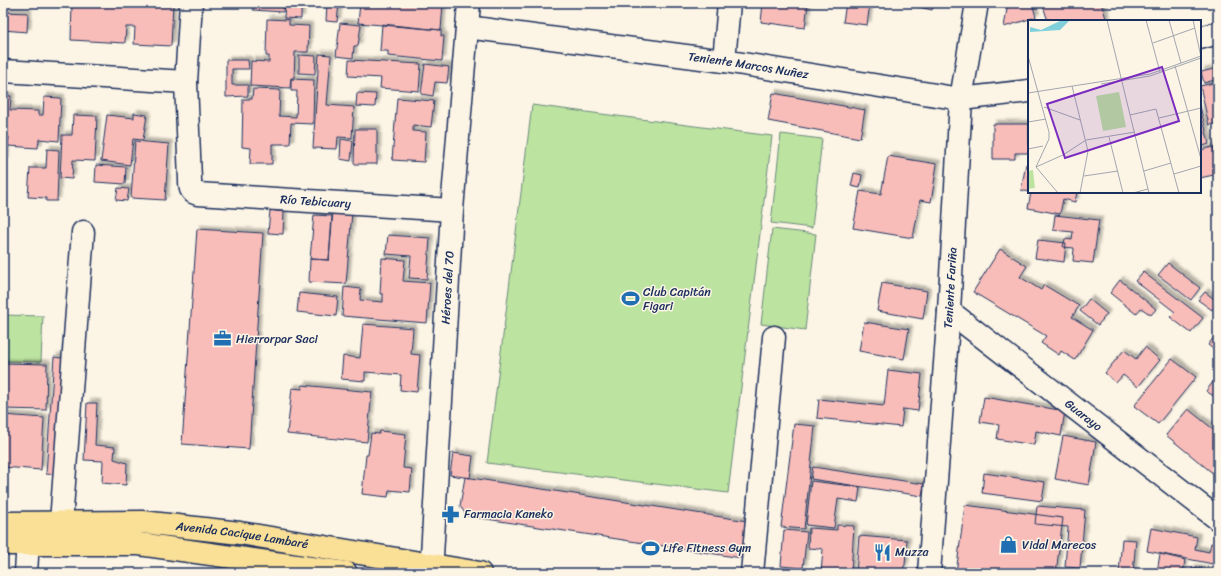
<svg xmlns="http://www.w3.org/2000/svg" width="1221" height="576" font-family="Sriracha,sans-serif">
	<defs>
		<filter id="shadow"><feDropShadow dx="3.5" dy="-3.5" stdDeviation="1" flood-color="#0004"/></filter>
	</defs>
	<rect width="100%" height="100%" fill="#fcf5e5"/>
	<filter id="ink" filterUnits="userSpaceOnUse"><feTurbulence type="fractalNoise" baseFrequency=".025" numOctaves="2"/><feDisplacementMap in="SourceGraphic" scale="8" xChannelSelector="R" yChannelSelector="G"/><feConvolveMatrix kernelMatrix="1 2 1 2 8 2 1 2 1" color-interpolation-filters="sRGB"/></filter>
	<g filter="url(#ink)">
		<path fill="#bce39f" stroke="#6c897e" d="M 532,105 L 772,136 L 728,493 L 487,463 Z
			M 781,134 L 822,139 L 812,228 L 771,223 Z
			M 772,229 L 816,234 L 805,330 L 761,324 Z
			M 3,315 L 43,316 L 41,362 L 3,361 Z"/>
		<path fill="#f9bdb9" stroke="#1b2f5e" filter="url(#shadow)" d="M 72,3 L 173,3 L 171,46 L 134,44 L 135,27 L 126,27 L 125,43 L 71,40 Z
			M 253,3 L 284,3 L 283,12 L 253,10 Z
			M 285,3 L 301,3 L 301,19 L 284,18 Z
			M 327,3 L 339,3 L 337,22 L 326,21 Z
			M 360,3 L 443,3 L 441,30 L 358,23 Z
			M 678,3 L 708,3 L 708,6 Z
			M 763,3 L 808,3 L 805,28 L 761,22 Z
			M 846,3 L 870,3 L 867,25 L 843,22 Z
			M 902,3 L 934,3 L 932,10 Z
			M 1008,3 L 1032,3 L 1036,17 L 1004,27 Z
			M 1042,3 L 1101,3 L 1107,21 L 1048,21 Z
			M 3,12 L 28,13 L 27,32 L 3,30 Z
			M 267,19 L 289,20 L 289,25 L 309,26 L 308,52 L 295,52 L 294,78 L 291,78 L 290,88 L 250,86 L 251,61 L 269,62 L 269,56 L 266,56 Z
			M 340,23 L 361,25 L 358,46 L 354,46 L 353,58 L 336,56 Z
			M 382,24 L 441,30 L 441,36 L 444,36 L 442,61 L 388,56 L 388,51 L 380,51 Z
			M 319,54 L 331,55 L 327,105 L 354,107 L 352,138 L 338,137 L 337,149 L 313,148 Z
			M 299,55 L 316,56 L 315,74 L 299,73 Z
			M 226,60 L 248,60 L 249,69 L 232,69 L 232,85 L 248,85 L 248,96 L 226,97 Z
			M 349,60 L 421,64 L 419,91 L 380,88 L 381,78 L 348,76 Z
			M 425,64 L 449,67 L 447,83 L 435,82 L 433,96 L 421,94 Z
			M 1218,68 L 1218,79 L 1204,83 L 1201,72 Z
			M 291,79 L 314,80 L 313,124 L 291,123 L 290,144 L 272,144 L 272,164 L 250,164 L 251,148 L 242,147 L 243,99 L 252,99 L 253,89 L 280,90 L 279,116 L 296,117 L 297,91 L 291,91 Z
			M 1218,82 L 1218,123 L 1209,125 L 1200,86 Z
			M 357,93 L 376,94 L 375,107 L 356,106 Z
			M 773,93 L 865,110 L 860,138 L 768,121 Z
			M 3,96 L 11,96 L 10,110 L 38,111 L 38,115 L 43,115 L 44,97 L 61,98 L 59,141 L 39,139 L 38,148 L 8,146 L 9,137 L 3,137 Z
			M 397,98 L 434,101 L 431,127 L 413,125 L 413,131 L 426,132 L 424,162 L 392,160 Z
			M 1200,106 L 1209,144 L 1200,147 Z
			M 134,113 L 147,115 L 143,140 L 133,139 L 130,165 L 101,161 L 107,115 L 134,118 Z
			M 73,115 L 97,116 L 95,161 L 73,160 L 72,179 L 60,178 L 62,135 L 72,135 Z
			M 993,124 L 1029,124 L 1029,153 L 1015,153 L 1015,159 L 993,159 Z
			M 355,129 L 377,129 L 377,164 L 354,164 Z
			M 341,139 L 353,141 L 351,161 L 340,159 Z
			M 135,141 L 169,144 L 165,200 L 131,198 Z
			M 3,147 L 6,147 L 5,162 L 3,162 Z
			M 1213,147 L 1218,167 L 1218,174 L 1200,178 L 1200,150 Z
			M 47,149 L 59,150 L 57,201 L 46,201 L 46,198 L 28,197 L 30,168 L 46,168 Z
			M 888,156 L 937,164 L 931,202 L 920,200 L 913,238 L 853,228 L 860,191 L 881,194 Z
			M 1026,164 L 1029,165 L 1029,192 L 1021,190 Z
			M 96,165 L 126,167 L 125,184 L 95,182 Z
			M 854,173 L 862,175 L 860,188 L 851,186 Z
			M 118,188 L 129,189 L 127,201 L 116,200 Z
			M 1029,192 L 1077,192 L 1075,202 L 1063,199 L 1060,214 L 1028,208 L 1031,192 Z
			M 270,210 L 284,212 L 283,234 L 268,233 Z
			M 333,211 L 352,212 L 346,284 L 309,282 L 310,259 L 329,260 Z
			M 314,215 L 332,216 L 329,260 L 310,259 Z
			M 1055,215 L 1099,220 L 1093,263 L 1073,261 L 1074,248 L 1063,247 L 1065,239 L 1072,240 L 1073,232 L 1053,230 Z
			M 197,229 L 263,233 L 249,449 L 182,444 Z
			M 388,235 L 430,238 L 427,279 L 409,278 L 411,256 L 386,254 Z
			M 1038,240 L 1066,243 L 1064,262 L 1035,258 Z
			M 1000,249 L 1027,266 L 1020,277 L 1041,290 L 1044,285 L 1079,306 L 1072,317 L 1093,330 L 1075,360 L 1061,351 L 1059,355 L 1041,343 L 1046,336 L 973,292 Z
			M 382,258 L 405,260 L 403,281 L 430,283 L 427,323 L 342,316 L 344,287 L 361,289 L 360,300 L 383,302 L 383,294 L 380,294 Z
			M 1168,263 L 1200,288 L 1191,300 L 1158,275 Z
			M 1143,272 L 1203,318 L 1191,333 L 1170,317 L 1175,312 L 1135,281 Z
			M 1120,280 L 1156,309 L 1151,315 L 1141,308 L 1136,314 L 1110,293 Z
			M 882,283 L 927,291 L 923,319 L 877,311 Z
			M 1205,292 L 1218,302 L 1212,310 L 1198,300 Z
			M 299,293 L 338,297 L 336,316 L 297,312 Z
			M 1089,299 L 1107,314 L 1098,325 L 1080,311 Z
			M 864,322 L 909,329 L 904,359 L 859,351 Z
			M 363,324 L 413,328 L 411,354 L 420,355 L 417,392 L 400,390 L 401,375 L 365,372 L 365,381 L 341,379 L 343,356 L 360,358 Z
			M 1218,332 L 1218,353 L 1208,345 Z
			M 1145,347 L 1160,360 L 1138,387 L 1123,375 L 1116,383 L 1105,373 L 1124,350 L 1136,359 Z
			M 54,357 L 69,359 L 61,475 L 46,474 Z
			M 1172,359 L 1196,377 L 1158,424 L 1134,406 Z
			M 3,363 L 47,364 L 46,410 L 3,409 Z
			M 888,370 L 922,374 L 918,411 L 903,409 L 901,427 L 817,418 L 819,399 L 884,406 Z
			M 1218,376 L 1218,399 L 1206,391 Z
			M 302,385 L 372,392 L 367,442 L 287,434 L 292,388 L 302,389 Z
			M 984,397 L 1065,411 L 1061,436 L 1036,431 L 1034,445 L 997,439 L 999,425 L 980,422 Z
			M 87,403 L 97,403 L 95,445 L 115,447 L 114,459 L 127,463 L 126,485 L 102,483 L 103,461 L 84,460 Z
			M 1188,409 L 1218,433 L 1218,472 L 1215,475 L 1166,435 Z
			M 3,415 L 44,418 L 41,470 L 3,467 Z
			M 794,424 L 815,426 L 804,529 L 781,527 Z
			M 380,431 L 406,434 L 403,468 L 412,469 L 410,492 L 389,490 L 388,497 L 362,494 L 366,455 L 368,455 L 371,433 L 379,434 Z
			M 1063,436 L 1096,442 L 1089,485 L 1055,479 Z
			M 453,453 L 473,456 L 470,478 L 450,475 Z
			M 813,467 L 924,484 L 922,496 L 811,479 Z
			M 984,473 L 1045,482 L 1042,501 L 982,493 Z
			M 465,477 L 754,522 L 748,559 L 467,516 L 460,506 Z
			M 811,481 L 860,487 L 858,502 L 838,499 L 834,528 L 806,525 Z
			M 965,505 L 1063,518 L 1056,573 L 956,573 Z
			M 1037,506 L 1085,510 L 1080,568 L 1065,567 L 1068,527 L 1035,524 Z
			M 837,525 L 854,526 L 851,573 L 821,573 L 823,549 L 808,548 L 809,528 L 837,530 Z
			M 1151,528 L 1197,537 L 1195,549 L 1209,552 L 1211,543 L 1218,545 L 1218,565 L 1147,551 Z
			M 784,530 L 807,532 L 803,568 L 781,566 Z
			M 859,536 L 907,540 L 905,565 L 900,573 L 856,573 Z
			M 1122,539 L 1136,540 L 1133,573 L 1119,573 Z
			M 1160,554 L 1185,560 L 1183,573 L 1154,573 L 1157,572 Z
			M 1192,568 L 1218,572 L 1218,573 L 1191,573 Z"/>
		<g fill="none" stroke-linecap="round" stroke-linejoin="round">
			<defs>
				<g id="minor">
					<path id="s1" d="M 191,3 L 186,82 L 190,180 C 190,187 190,192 198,194 L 452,210"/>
					<path id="s2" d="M 467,27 L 724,61 L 961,99 L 1029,91"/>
					<path d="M 1200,38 L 1218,33"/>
					<path d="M 724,61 L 729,3"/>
					<path d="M 3,71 L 186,82"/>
					<path id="s3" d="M 949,311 L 1218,519"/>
					<path d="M 61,522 L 83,232"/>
					<path d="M 26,573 L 29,524"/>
					<path id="s4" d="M 431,573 L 452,210 L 469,3"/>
					<path d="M 752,573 L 774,337"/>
					<path id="s5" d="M 929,573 L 949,311 L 961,99 L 977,3"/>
				</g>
				<g id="major">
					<path id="s6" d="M 3,523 L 142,522 L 240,533 L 480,573"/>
					<path d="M 3,544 L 139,544 L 346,573"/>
				</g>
			</defs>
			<use href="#minor" stroke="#1b2f5e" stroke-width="25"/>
			<use href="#major" stroke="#1b2f5e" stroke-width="25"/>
			<use href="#minor" stroke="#fcf5e5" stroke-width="22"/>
			<use href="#major" stroke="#fadf96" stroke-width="22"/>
		</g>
	</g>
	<defs>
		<symbol id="stadium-bare" viewBox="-9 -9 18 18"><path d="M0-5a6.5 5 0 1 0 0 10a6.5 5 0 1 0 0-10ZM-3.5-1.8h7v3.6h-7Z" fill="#1f6fb2" stroke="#fcf5e5" stroke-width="2.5" paint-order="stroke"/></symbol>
		<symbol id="office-bare" viewBox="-9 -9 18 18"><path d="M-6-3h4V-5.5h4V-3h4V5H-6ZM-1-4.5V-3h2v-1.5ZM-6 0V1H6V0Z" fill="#1f6fb2" stroke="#fcf5e5" stroke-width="2.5" paint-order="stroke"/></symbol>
		<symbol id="pharmacy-bare" viewBox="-9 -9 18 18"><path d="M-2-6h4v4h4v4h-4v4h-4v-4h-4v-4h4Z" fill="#1f6fb2" stroke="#fcf5e5" stroke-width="2.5" paint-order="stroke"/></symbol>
		<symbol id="shop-bare" viewBox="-9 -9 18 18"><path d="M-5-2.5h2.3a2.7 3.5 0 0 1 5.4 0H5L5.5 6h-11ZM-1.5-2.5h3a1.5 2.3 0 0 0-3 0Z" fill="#1f6fb2" stroke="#fcf5e5" stroke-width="2.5" paint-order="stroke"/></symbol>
		<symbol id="restaurant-bare" viewBox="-9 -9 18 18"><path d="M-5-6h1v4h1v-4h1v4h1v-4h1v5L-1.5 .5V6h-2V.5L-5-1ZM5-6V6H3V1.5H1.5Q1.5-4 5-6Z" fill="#1f6fb2" stroke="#fcf5e5" stroke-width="2.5" paint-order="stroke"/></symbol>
	</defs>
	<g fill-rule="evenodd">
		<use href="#stadium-bare" x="618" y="286" width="25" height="25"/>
		<use href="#office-bare" x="210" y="326" width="25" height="25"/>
		<use href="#pharmacy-bare" x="438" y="502" width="25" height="25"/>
		<use href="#shop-bare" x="996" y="532" width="25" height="25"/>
		<use href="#stadium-bare" x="638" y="536" width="25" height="25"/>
		<use href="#restaurant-bare" x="870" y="540" width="25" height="25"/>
	</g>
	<g text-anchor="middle" stroke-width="3" stroke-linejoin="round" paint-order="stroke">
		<g font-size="12" fill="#1b2f5e" stroke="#fcf5e5">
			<text dy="4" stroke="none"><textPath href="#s2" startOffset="284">Teniente Marcos Nuñez</textPath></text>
			<text dy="4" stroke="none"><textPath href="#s1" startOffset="313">Río Tebicuary</textPath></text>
			<text dy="4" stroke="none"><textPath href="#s4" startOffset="286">Héroes del 70</textPath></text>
			<text dy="4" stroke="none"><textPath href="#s5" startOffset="286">Teniente Fariña</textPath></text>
			<text dy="4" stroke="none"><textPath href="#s3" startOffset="170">Guarayo</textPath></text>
			<text dy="4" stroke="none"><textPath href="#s6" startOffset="240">Avenida Cacique Lambaré</textPath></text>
		</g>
		<g font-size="12" fill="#1b2f5e" stroke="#fcf5e5" text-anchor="start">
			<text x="643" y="296">Club Capitán<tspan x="643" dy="14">Figari</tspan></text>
			<text x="236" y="343">Hierrorpar Saci</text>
			<text x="464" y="518">Farmacia Kaneko</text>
			<text x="1022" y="549">Vidal Marecos</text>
			<text x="663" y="552">Life Fitness Gym</text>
			<text x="895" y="556">Muzza</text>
		</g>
	</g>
	<g transform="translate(1028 20)">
		<rect width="173" height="173" fill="#fcf5e5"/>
		<path d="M 91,72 L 98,107 L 75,111 L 68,76 ZM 5,150 L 7,168 L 0,169 L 0,151 Z" fill="#bce39f"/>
		<path d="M 34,0 L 42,0 L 32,10 L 2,12 L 2,7 L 13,10 Z" fill="#7fd0da"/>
		<path fill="none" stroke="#a2a6af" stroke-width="1" d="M 79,0 L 121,173M 118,0 L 132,52M 141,0 L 153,43M 165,0 L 173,37M 125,23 L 167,8M 0,36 L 21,112 L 21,119 L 8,147 L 30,173M 147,46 L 173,139M 73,64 L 122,56 L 173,38M 44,66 L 60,131 L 52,173M 0,73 L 122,54 L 173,36M 16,87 L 52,100M 102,95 L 128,89 L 151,173M 131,98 L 173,88M 0,102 L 18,99M 81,117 L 95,173M 0,129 L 15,126M 8,147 L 35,135 L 58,120 L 107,112M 116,151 L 143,143M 146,154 L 173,146M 56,156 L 90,151M 105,173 L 120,169"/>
		<path fill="#7b2cbf" fill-opacity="0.15" stroke="#7b2cbf" stroke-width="2" d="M 134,47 L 151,101 L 37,138 L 19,84 Z"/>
		<rect width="173" height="173" fill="none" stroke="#1b2f5e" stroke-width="2"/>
	</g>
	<rect width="1221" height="576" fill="none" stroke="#fcf5e5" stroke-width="16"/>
	<rect x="8" y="8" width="1205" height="560" fill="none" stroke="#1b2f5e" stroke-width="1.5" filter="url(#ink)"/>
</svg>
